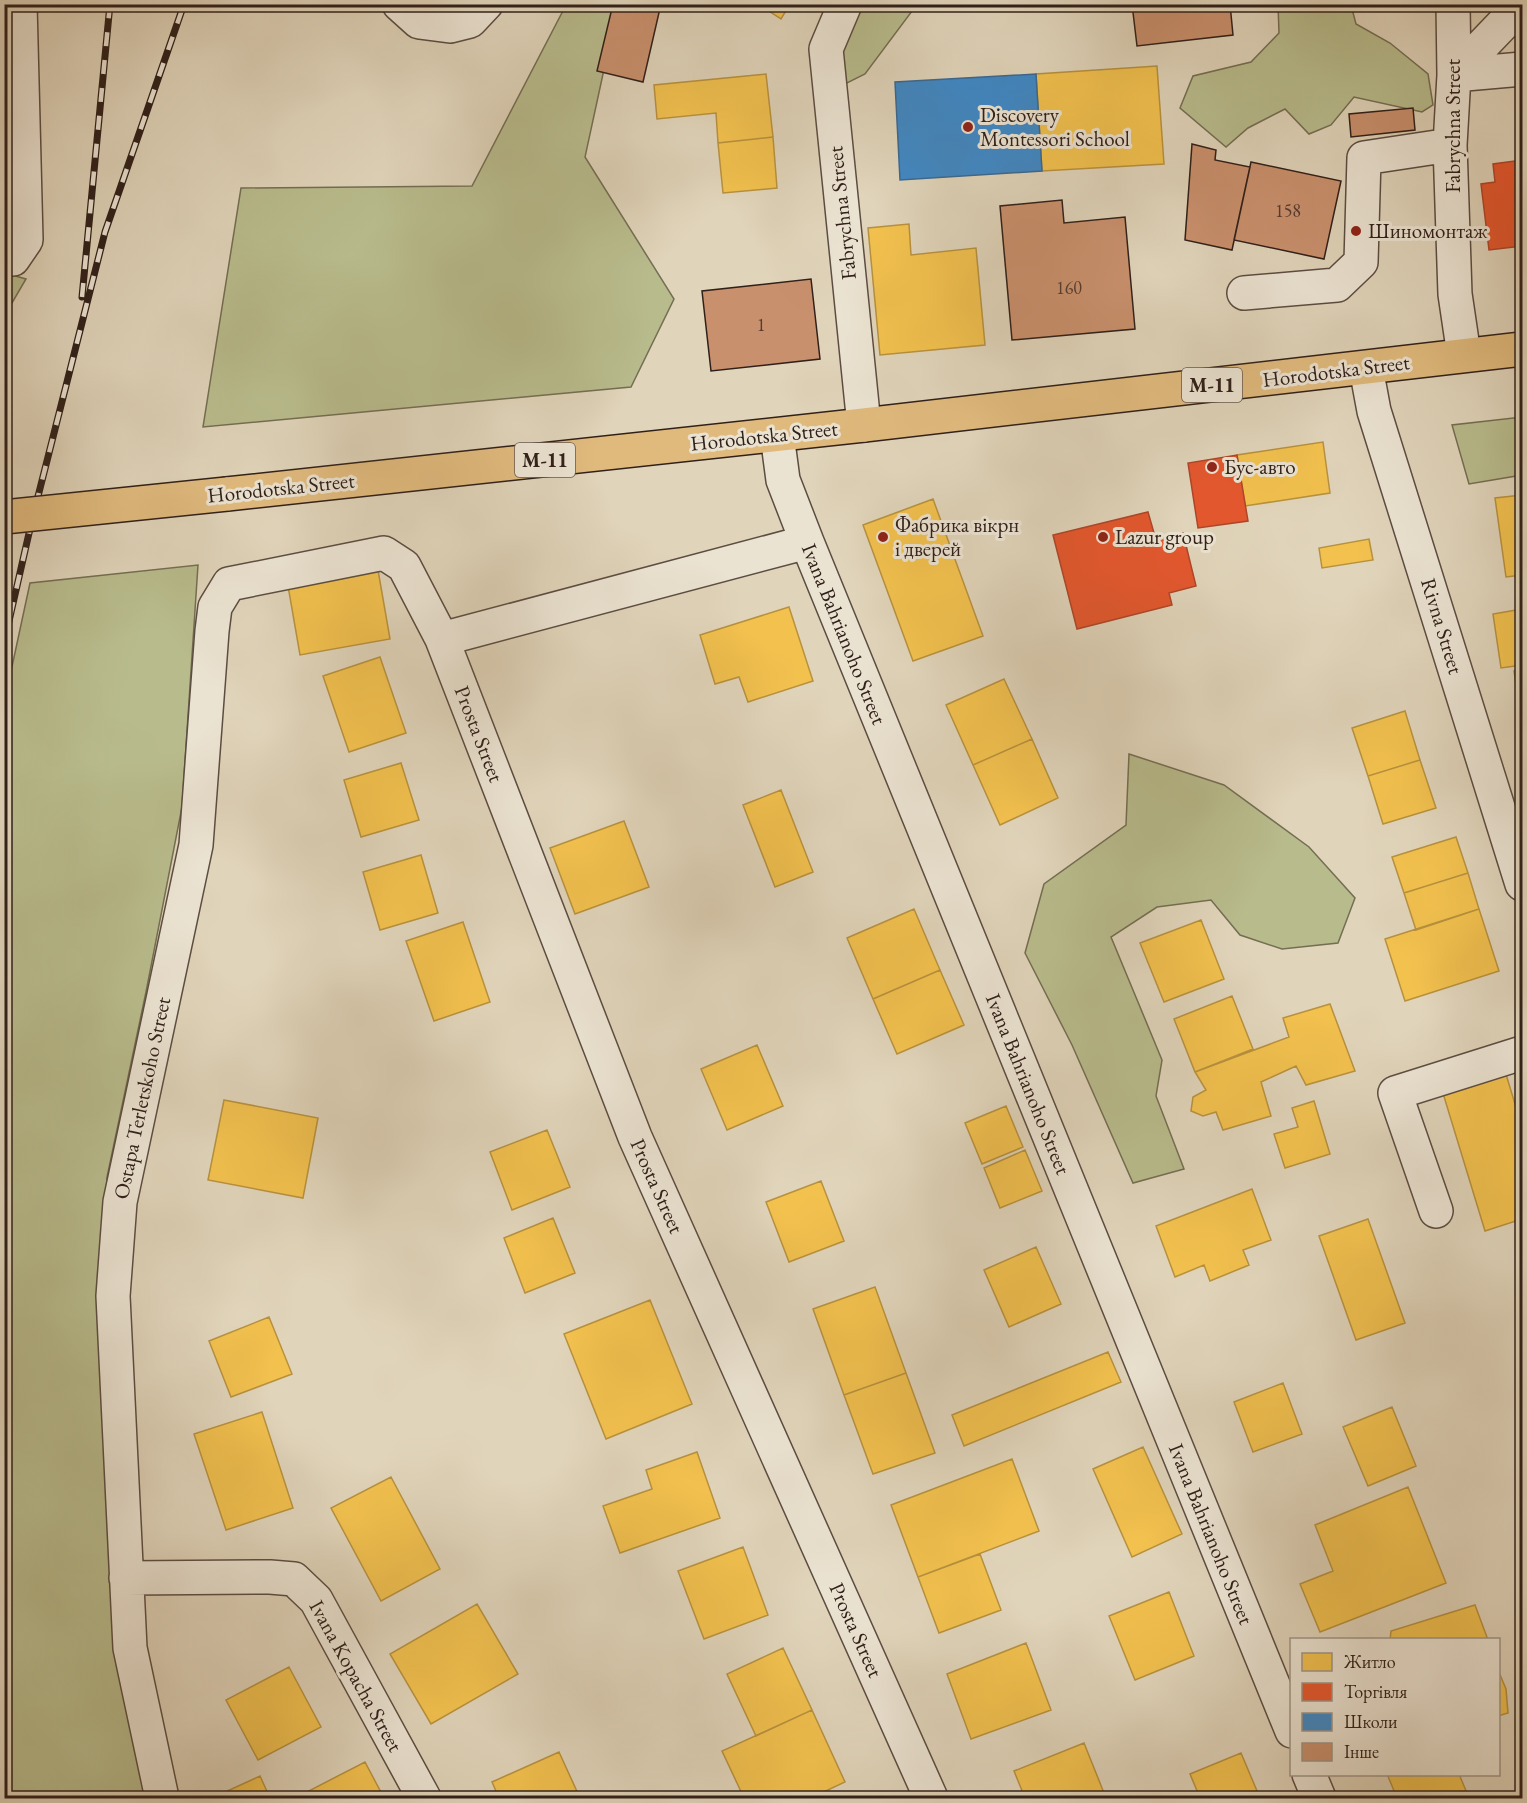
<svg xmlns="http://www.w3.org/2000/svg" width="1527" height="1803" font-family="'EB Garamond',serif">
	<rect width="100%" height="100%" fill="#e0d4ba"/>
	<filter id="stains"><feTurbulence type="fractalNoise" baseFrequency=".00333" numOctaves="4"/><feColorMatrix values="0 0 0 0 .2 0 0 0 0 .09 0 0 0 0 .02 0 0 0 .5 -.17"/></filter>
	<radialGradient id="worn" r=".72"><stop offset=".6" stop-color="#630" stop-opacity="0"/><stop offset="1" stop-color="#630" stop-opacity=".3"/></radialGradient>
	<path fill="#b8bb8c" stroke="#746e53" stroke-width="1.5" d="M 1278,4 L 1351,5 L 1356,24 L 1390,43 L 1428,74 L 1433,105 L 1422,112 L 1354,97 L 1331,125 L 1309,134 L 1285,109 L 1248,128 L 1226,147 L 1180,108 L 1193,76 L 1251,62 L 1279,33 Z
		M 566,5 L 663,5 L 611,37 L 585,157 L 674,299 L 631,387 L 203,427 L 241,188 L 472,186 Z
		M 847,5 L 922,5 L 912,11 L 865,74 L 831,91 Z
		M 5,273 L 26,279 L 5,315 Z
		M 1522,417 L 1522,475 L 1469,484 L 1452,425 Z
		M 198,565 L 182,807 L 146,992 L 107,1177 L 105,1329 L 146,1798 L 5,1798 L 5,699 L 30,583 Z
		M 1129,754 L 1224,785 L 1309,847 L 1355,898 L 1338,943 L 1282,949 L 1240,935 L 1211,900 L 1157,907 L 1111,937 L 1162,1060 L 1156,1096 L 1184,1169 L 1133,1183 L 1072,1045 L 1025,953 L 1044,884 L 1126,825 Z"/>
	<path fill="#f2c14e" stroke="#b8913e" stroke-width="1.5" d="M 758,4 L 790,4 L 781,19 Z
		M 1157,66 L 1164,164 L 1042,171 L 1036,74 Z
		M 766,74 L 773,137 L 718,143 L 716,113 L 657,119 L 654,85 Z
		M 773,137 L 777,188 L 723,193 L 718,143 Z
		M 909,224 L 911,255 L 976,248 L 985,345 L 880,355 L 868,228 Z
		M 1323,442 L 1330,493 L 1245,506 L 1237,455 Z
		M 1522,495 L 1522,575 L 1506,577 L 1495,498 Z
		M 933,499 L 983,636 L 913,661 L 863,525 Z
		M 1369,539 L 1373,560 L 1322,568 L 1319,548 Z
		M 378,570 L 390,639 L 300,655 L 288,586 Z
		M 789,607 L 813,681 L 748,702 L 739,677 L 715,684 L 700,635 Z
		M 1522,609 L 1522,665 L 1501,668 L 1493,614 Z
		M 380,657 L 406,733 L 349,752 L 323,676 Z
		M 1522,670 L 1522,731 L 1514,671 Z
		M 1004,679 L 1032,739 L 973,765 L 946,705 Z
		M 1405,711 L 1420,760 L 1368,776 L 1352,728 Z
		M 1032,739 L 1058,798 L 1000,825 L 973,765 Z
		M 1420,760 L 1436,808 L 1383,824 L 1368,776 Z
		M 401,763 L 419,820 L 361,837 L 344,780 Z
		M 781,790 L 813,872 L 775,887 L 743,805 Z
		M 624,821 L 649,887 L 575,914 L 550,848 Z
		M 1456,837 L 1468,873 L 1404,893 L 1392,857 Z
		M 421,855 L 438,913 L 380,930 L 363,872 Z
		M 1468,873 L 1479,909 L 1416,930 L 1404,893 Z
		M 914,909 L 940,970 L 873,999 L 847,938 Z
		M 1479,909 L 1499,971 L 1405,1001 L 1385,939 Z
		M 1201,920 L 1224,979 L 1164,1002 L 1140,943 Z
		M 463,922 L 490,1002 L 434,1021 L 406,941 Z
		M 940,970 L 964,1025 L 897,1054 L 873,999 Z
		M 1232,996 L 1253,1049 L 1195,1072 L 1174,1019 Z
		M 1330,1004 L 1355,1071 L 1306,1085 L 1296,1066 L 1261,1082 L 1271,1116 L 1223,1130 L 1216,1112 L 1203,1116 L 1191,1111 L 1193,1097 L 1206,1090 L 1195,1072 L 1289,1037 L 1283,1018 Z
		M 757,1045 L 783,1106 L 727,1130 L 701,1069 Z
		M 1505,1071 L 1522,1127 L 1522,1219 L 1485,1231 L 1442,1090 Z
		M 224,1100 L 318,1118 L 303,1198 L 208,1180 Z
		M 1314,1101 L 1330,1154 L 1285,1168 L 1274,1134 L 1298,1127 L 1292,1108 Z
		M 1006,1106 L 1023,1147 L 982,1164 L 965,1123 Z
		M 547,1130 L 570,1187 L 512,1210 L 490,1152 Z
		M 1025,1150 L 1042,1191 L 1000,1208 L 984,1168 Z
		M 821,1181 L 844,1241 L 789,1262 L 766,1202 Z
		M 1252,1189 L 1271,1240 L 1243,1250 L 1249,1265 L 1210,1281 L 1204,1265 L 1175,1277 L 1156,1226 Z
		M 553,1218 L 575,1273 L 525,1293 L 504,1238 Z
		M 1368,1219 L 1405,1323 L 1356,1340 L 1319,1236 Z
		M 1036,1247 L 1061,1304 L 1009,1327 L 984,1270 Z
		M 875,1287 L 906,1373 L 844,1395 L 813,1309 Z
		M 650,1300 L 692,1404 L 606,1439 L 564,1334 Z
		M 269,1317 L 292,1374 L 231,1397 L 209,1341 Z
		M 1108,1352 L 1121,1382 L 964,1446 L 952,1415 Z
		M 906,1373 L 935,1453 L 873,1474 L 844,1395 Z
		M 1283,1383 L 1302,1434 L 1253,1452 L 1234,1402 Z
		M 1392,1407 L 1416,1466 L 1368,1486 L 1343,1427 Z
		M 262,1412 L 293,1508 L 226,1530 L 194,1434 Z
		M 1143,1447 L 1182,1534 L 1132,1557 L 1093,1469 Z
		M 697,1452 L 720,1518 L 620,1553 L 603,1506 L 652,1489 L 646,1470 Z
		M 1012,1459 L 1039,1531 L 918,1577 L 891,1505 Z
		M 391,1477 L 440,1569 L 381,1601 L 331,1508 Z
		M 1408,1487 L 1446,1583 L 1320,1632 L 1300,1584 L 1333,1571 L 1315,1525 Z
		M 743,1547 L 768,1615 L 704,1639 L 678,1571 Z
		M 980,1554 L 1001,1610 L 939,1633 L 918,1577 Z
		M 1169,1592 L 1194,1656 L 1135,1680 L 1109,1616 Z
		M 477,1604 L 518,1674 L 431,1724 L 390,1654 Z
		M 1475,1605 L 1488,1640 L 1390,1640 L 1391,1631 Z
		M 1026,1643 L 1051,1710 L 971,1739 L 947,1674 Z
		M 783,1648 L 812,1710 L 756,1736 L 727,1674 Z
		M 289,1667 L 321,1727 L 258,1760 L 226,1700 Z
		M 1498,1670 L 1506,1689 L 1508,1713 L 1498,1716 Z
		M 812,1710 L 845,1782 L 811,1798 L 744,1798 L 722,1751 Z
		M 1084,1743 L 1106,1798 L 1025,1798 L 1014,1771 Z
		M 559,1752 L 580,1798 L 499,1798 L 492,1782 Z
		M 1241,1753 L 1260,1798 L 1200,1798 L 1190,1774 Z
		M 365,1762 L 384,1798 L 300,1798 L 299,1796 Z
		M 1387,1774 L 1459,1774 L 1469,1798 L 1397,1798 Z
		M 260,1776 L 270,1798 L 212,1798 Z"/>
	<path fill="#e4572e" stroke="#ae4628" stroke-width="1.5" d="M 1522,160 L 1522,246 L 1489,250 L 1481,184 L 1495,182 L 1493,164 Z
		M 1237,455 L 1248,521 L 1198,528 L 1188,463 Z
		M 1148,512 L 1156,540 L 1183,533 L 1196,586 L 1169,593 L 1172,605 L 1077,629 L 1053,535 Z"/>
	<path fill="#3f88c5" stroke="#3a6992" stroke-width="1.5" d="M 1036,74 L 1042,171 L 900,180 L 895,82 Z"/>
	<path fill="#c9906d" stroke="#30201a" stroke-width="1.5" d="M 613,4 L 661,4 L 643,82 L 597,71 Z
		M 1132,4 L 1230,4 L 1233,35 L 1137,46 Z
		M 1413,108 L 1415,130 L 1351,137 L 1349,114 Z
		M 1192,144 L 1216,150 L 1215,160 L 1250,167 L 1232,250 L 1185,240 Z
		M 1251,162 L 1341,181 L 1324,259 L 1234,240 Z
		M 1062,200 L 1064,223 L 1125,217 L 1135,329 L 1012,340 L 1000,206 Z
		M 811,279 L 820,359 L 711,371 L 702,291 Z"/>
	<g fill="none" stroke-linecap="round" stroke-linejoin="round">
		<defs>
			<path id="minor" d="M 399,4 L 419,22 L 450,26 L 470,21 L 486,4
				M 845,4 L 826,49 L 864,425
				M 1453,4 L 1454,75 L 1450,145 L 1455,294 L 1464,355
				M 1454,75 L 1522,4
				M 1454,75 L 1522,69
				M 4,259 L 13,259 L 26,240 L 20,4
				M 1244,293 L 1337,285 L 1361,262 L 1364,158 L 1450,145
				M 1366,368 L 1374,411 L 1522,884
				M 777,435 L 783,480 L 807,542 L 1292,1731
				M 442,639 L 807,542
				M 1436,1211 L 1395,1093 L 1522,1053
				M 126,1578 L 270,1577 L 294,1579 L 316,1600 L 424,1798
				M 1309,1774 L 1319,1798
				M 162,1798 L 130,1648 L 113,1296 L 120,1202 L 196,845 L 212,631 L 215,607 L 229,584 L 384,553 L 404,566 L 442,639 L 635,1137 L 931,1798"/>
			<path id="major" d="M 227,494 L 864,425 L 1522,349"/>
		</defs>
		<use href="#minor" stroke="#5c4d42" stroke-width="36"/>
		<use href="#major" stroke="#30201a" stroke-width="36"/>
		<use href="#minor" stroke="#ebe3d2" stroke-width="33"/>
		<use href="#major" stroke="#e0ba7d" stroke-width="33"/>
		<defs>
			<path id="rail" d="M 82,297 L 110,4
				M 4,643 L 32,520 L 105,232 L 184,4"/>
		</defs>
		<use href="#rail" stroke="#30201a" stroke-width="7"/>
		<use href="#rail" stroke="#ebe3d2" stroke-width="4.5" stroke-dasharray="14" stroke-linecap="butt"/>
		<defs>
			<path id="major-bridge" d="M 4,517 L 227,494"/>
		</defs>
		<use href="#major-bridge" stroke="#30201a" stroke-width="36" stroke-linecap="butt"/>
		<use href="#major-bridge" stroke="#e0ba7d" stroke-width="33"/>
	</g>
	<g fill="#8f2418" stroke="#ebe3d2" stroke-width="2">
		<circle cx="968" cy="127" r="6"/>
		<circle cx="1356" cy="231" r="6"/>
		<circle cx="1212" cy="467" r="6"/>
		<circle cx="883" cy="537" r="6"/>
		<circle cx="1103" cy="537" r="6"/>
	</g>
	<g text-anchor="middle" stroke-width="6" stroke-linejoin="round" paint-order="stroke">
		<g font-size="18" fill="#563c2f">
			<text x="1288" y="217">158</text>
			<text x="1069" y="294">160</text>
			<text x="761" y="331">1</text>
		</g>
		<g fill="#ebe3d2" stroke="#685a51" stroke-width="1.5">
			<rect x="1182" y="368" width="60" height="34" rx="4.5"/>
			<rect x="515" y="443" width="60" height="34" rx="4.5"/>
		</g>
		<g font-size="20" font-weight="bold" fill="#30201a">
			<text x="1212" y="392">М-11</text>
			<text x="545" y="467">М-11</text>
		</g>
		<g font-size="21" fill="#30201a" stroke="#ebe3d2" text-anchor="start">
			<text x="980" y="122">Discovery<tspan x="980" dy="24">Montessori School</tspan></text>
			<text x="1368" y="238">Шиномонтаж</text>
			<text x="1224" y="474">Бус-авто</text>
			<text x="895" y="532">Фабрика вікрн<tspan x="895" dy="24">і дверей</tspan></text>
			<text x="1115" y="544">Lazur group</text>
		</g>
		<g font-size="21" fill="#30201a" stroke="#ebe3d2">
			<text transform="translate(1453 126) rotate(-90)" y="7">Fabrychna Street</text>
			<text transform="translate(842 213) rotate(-96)" y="7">Fabrychna Street</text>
			<text transform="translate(1336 371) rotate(-7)" y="7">Horodotska Street</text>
			<text transform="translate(764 436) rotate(-6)" y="7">Horodotska Street</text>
			<text transform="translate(281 488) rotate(-6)" y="7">Horodotska Street</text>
			<text transform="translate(1442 626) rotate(73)" y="7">Rivna Street</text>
			<text transform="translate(844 634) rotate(68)" y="7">Ivana Bahrianoho Street</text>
			<text transform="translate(479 734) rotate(69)" y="7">Prosta Street</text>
			<text transform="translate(1028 1084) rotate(68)" y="7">Ivana Bahrianoho Street</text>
			<text transform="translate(142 1098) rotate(-78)" y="7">Ostapa Terletskoho Street</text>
			<text transform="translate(657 1186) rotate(66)" y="7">Prosta Street</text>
			<text transform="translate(1211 1534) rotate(68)" y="7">Ivana Bahrianoho Street</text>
			<text transform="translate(856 1630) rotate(66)" y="7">Prosta Street</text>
			<text transform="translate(356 1676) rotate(61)" y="7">Ivana Kopacha Street</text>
		</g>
	</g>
	<rect width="1527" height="1803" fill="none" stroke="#e0d4ba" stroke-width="24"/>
	<rect x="6" y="6" width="1515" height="1791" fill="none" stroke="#30201a" stroke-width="3"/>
	<rect x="12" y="12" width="1503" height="1779" fill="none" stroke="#30201a" stroke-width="1.5"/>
	<rect x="1290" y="1638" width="210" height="138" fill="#ebe3d2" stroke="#a09588" stroke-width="1.5"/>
	<rect x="1302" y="1653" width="30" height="18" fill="#f2c14e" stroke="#a09588" stroke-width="1.5"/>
	<text x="1344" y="1668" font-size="18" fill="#30201a">Житло</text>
	<rect x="1302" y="1683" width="30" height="18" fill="#e4572e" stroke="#a09588" stroke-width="1.5"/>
	<text x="1344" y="1698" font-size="18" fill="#30201a">Торгівля</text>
	<rect x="1302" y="1713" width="30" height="18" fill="#3f88c5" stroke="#a09588" stroke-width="1.5"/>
	<text x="1344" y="1728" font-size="18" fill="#30201a">Школи</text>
	<rect x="1302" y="1743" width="30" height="18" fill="#c9906d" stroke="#a09588" stroke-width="1.5"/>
	<text x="1344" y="1758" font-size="18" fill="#30201a">Інше</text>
	<rect width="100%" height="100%" filter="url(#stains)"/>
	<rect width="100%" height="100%" fill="url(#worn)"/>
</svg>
